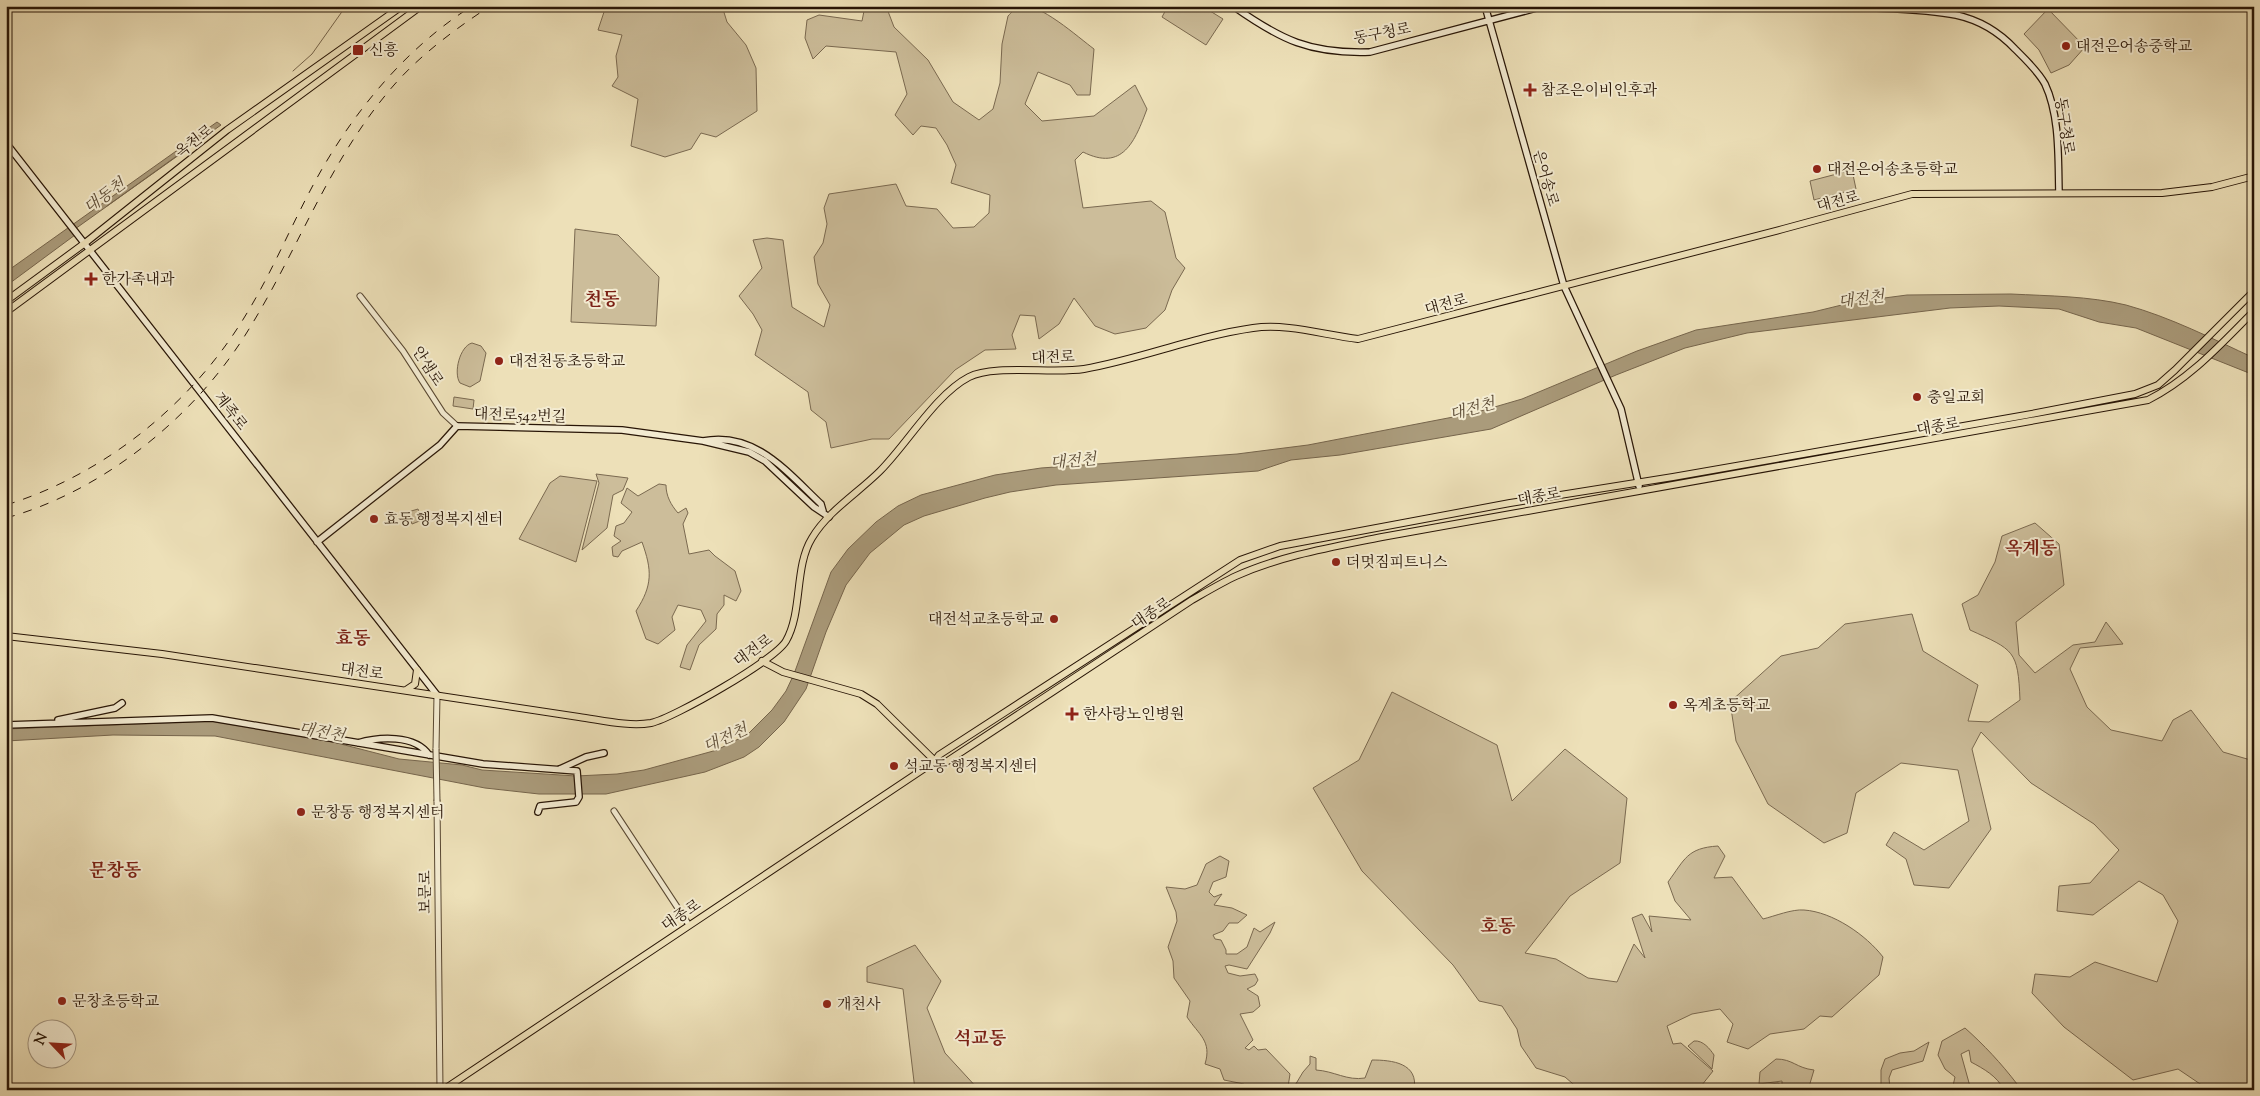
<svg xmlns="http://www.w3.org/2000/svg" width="2260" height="1096" font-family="'Sorts Mill Goudy','Noto Serif KR',serif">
	<rect width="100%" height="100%" fill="#ede0b8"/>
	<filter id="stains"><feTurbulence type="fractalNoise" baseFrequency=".004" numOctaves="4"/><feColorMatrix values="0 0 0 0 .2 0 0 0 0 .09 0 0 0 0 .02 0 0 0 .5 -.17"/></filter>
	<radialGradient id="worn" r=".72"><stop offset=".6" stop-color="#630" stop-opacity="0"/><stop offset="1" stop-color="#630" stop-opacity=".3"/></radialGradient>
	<path fill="#ccbd9a" stroke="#7a6950" d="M 606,6 L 722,6 L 727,22 L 746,45 L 756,68 L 757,111 L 716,137 L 701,133 L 691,149 L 665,157 L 631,146 L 638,99 L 612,86 L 618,77 L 616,56 L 622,35 L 598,30 Z
		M 865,6 L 886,6 L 894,27 L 928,60 L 953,102 L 979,120 L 993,109 L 1000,83 L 1002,44 L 1008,16 C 1011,13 1016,7 1020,6 C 1038,1 1079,38 1094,49 L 1090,95 L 1077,95 L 1070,85 L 1038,72 L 1025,104 L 1042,121 L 1094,116 L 1135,85 L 1147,109 C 1135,141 1123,172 1083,152 L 1075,160 L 1083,208 L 1151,201 L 1165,212 L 1176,258 L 1185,268 L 1172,290 L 1165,310 L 1146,328 L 1115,334 L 1095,326 L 1074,298 L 1059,324 L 1039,339 L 1035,316 L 1020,315 L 1012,335 L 1016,349 L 985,350 L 955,370 L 889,439 L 872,439 L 831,448 L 826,422 L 811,410 L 808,392 L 755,355 L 762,330 L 753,314 L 739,296 L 762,268 L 753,240 L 767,238 L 783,240 L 792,307 L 824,327 L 830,305 L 818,284 L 814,257 L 823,243 L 827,224 L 824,208 L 829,194 L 896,184 L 906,206 L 937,209 L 953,228 L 974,227 L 989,213 L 990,195 L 951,183 L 956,165 L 947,145 L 936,128 L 921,126 L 913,135 L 895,115 L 907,94 L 896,52 L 826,46 L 813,59 L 805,38 L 807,20 L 819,15 L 862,21 Z
		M 1168,6 L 1202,6 L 1223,19 L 1206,45 L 1162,17 Z
		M 2048,9 L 2085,47 L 2069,65 L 2051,73 L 2039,50 L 2024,34 Z
		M 1852,170 L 1856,189 L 1814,200 L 1810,181 Z
		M 575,229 L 618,235 L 659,277 L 656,326 L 571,322 Z
		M 472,343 L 481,346 L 486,353 L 480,381 L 470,387 L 460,383 C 453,373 460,346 472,343 Z
		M 454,397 L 474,400 L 473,409 L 453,406 Z
		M 596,474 L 628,478 L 623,490 L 613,495 L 607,528 L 582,550 L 599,483 Z
		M 560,476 L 597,481 L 576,562 L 519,539 L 550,483 Z
		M 659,484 L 666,485 C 666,496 671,505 678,513 L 686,508 L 688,513 L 683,524 L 689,554 L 709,550 L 715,556 L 735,571 L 741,591 L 736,601 L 724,595 L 724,605 L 717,614 L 716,629 L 699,645 L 690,670 L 680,667 L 687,645 L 706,621 L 701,610 L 678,605 L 672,617 L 675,630 L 658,644 L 646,639 L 636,611 C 653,585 652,570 642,542 L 622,551 L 618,557 L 613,556 L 612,547 L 621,541 L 614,536 L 616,526 L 624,523 L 632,512 L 621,503 L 627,488 L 638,496 Z
		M 418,509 L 422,520 L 412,524 L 408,512 Z
		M 2035,523 L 2059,544 L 2064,585 L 2016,622 L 2019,655 L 2035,673 L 2073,645 L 2095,642 L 2106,622 L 2123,644 L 2080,648 L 2070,669 L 2087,707 L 2111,730 L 2162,741 L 2173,720 L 2191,710 L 2223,752 L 2254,761 L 2254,1090 L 2209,1090 L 2178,1069 L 2133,1080 L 2064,1027 L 2032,993 L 2035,974 L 2070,977 L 2095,962 L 2157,982 L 2178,921 L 2163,895 L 2139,881 L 2093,915 L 2057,911 L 2059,886 L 2090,883 L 2119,850 L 2094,824 L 2031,783 L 1981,732 L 1972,749 L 1991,829 L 1949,888 L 1914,885 L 1906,859 L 1886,845 L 1894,832 L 1924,850 L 1969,821 L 1958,770 L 1901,763 L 1856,793 L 1847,833 L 1824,843 L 1768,804 L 1736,741 L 1730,702 L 1781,656 L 1818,648 L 1845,624 L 1912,614 L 1923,651 L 1978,685 L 1968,721 L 1989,722 L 2020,700 C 2018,650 2014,650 1970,630 L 1962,604 L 1978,595 L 1995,562 L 2002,536 Z
		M 1392,692 L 1497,745 L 1512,801 L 1565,749 L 1627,798 L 1620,863 L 1570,896 L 1525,953 L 1556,959 L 1588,978 L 1617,982 L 1634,944 L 1645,958 L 1632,918 L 1642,914 L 1652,932 L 1649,916 L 1691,920 L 1675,901 L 1668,882 C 1685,859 1687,848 1718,846 L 1725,856 L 1714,878 L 1732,877 L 1763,919 C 1775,916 1792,909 1804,910 C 1833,912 1866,935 1883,957 L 1879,975 L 1832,1017 L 1820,1016 L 1804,1029 L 1770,1034 L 1748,1049 L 1727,1042 L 1733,1024 L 1720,1009 L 1692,1014 L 1667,1026 L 1673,1044 L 1681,1043 L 1713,1071 L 1698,1090 L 1580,1090 L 1565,1077 L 1536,1068 L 1521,1046 L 1517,1029 L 1502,1006 L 1479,1001 L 1453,965 L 1362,871 L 1313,788 L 1359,760 Z
		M 1220,856 L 1229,861 L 1226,877 L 1213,882 L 1209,892 L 1214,897 L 1222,894 L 1214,905 L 1232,908 L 1247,915 L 1238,923 L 1229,923 L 1223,931 L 1213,935 L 1215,939 L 1221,940 L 1226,950 L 1226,954 L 1237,954 L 1247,947 L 1254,928 L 1260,932 L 1275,922 L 1270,933 L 1247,969 L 1229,965 L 1225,966 L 1228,973 L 1240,976 L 1255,974 L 1258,980 L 1255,985 L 1247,989 L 1258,996 L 1260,1006 L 1253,1012 L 1240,1014 L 1253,1040 L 1245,1048 L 1249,1050 L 1254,1046 L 1258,1050 L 1266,1049 L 1290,1074 L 1288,1087 L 1294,1087 L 1303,1072 L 1310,1064 L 1310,1056 L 1316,1058 L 1316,1070 C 1334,1071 1347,1081 1365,1078 L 1372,1060 C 1392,1060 1419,1063 1414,1090 L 1250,1090 L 1244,1084 L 1224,1080 L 1220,1069 L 1205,1064 C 1212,1041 1199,1035 1187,1017 L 1190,1001 L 1174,978 L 1173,961 L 1168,947 L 1177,921 L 1176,912 L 1166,887 L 1185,889 L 1197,885 L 1206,864 Z
		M 915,945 L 941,981 L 927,1008 L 945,1053 L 979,1090 L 915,1090 L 903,989 L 867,982 L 867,967 Z
		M 1965,1028 C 1984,1045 2001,1063 2017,1084 L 2014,1090 L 2004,1090 C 1997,1076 1984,1069 1971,1062 L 1969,1050 L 1961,1054 L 1971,1090 L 1952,1090 L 1955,1077 L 1945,1069 L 1938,1055 L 1942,1041 Z
		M 1694,1041 C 1703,1040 1710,1049 1714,1055 L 1712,1069 L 1688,1046 Z
		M 1929,1042 L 1923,1061 L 1892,1070 L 1889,1078 L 1890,1089 L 1898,1086 L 1900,1090 L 1881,1090 L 1881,1070 L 1885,1059 L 1900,1053 L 1914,1051 Z
		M 1776,1059 C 1793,1059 1796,1068 1814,1070 L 1808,1090 L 1782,1090 L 1782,1081 L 1759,1084 L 1760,1072 Z
		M 1778,1083 L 1781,1085 L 1781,1090 L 1758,1090 L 1764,1085 Z"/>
	<path fill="#aa9b7b" stroke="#76654c" d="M 217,122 L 221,125 L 75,229 L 75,235 L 6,286 L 6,272 Z
		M 2011,294 C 2049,296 2089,296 2126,305 C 2170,317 2213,339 2254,358 L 2254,375 L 2136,328 L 2099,322 L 2059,309 L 1999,306 L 1950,308 L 1747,333 L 1685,348 L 1616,375 L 1491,429 L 1340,455 L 1291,460 L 1258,471 L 1056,485 L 1010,492 L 985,498 L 924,516 L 904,525 L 870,553 L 846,585 L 826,632 L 806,689 L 784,722 L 759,747 L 744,757 L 705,772 L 606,794 L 539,794 L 485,788 L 215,736 L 113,735 L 6,741 L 6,729 L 211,721 L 333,742 L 399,759 L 462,765 L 482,770 L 576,776 L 617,774 L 644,770 L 717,750 L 748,734 L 772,710 L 786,691 L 794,674 L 831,572 L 848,549 L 876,522 L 898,506 L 921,495 L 995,475 L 1041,468 L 1237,454 L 1308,445 L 1474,413 L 1522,399 L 1637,351 L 1696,330 L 1813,312 L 1854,302 L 1907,295 Z"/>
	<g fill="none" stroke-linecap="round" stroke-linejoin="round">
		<path stroke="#76654c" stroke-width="1" d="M 293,71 L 312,54 L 346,6
			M 107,206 L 213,130"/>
		<defs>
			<path id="tertiary" d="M 360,296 L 403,351 L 443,413 L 457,426
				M 436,749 L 437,695
				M 437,801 L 440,1090
				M 614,811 L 689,925"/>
			<path id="secondary" d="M 1233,6 C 1281,40 1310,54 1370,52 L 1544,6
				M 1485,6 L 1564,286 L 1621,409 L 1639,486
				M 1842,6 C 1877,9 1923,8 1956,15 C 1979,20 1999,32 2015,49 C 2025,59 2038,71 2045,84 C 2060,116 2058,158 2059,193
				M 6,143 L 437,695
				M 703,441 C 755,431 787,472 821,504 L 823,511
				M 317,542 L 440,445 L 457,426 L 622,430 L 703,441 L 749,452 L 765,461 L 814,507 L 829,517
				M 58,720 L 115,708 L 122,703
				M 6,725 L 212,718 L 483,764 L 577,771 L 579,797 L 576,802 L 540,806 L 538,812
				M 358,743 C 378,737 415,734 429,755
				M 560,769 L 586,757 L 604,753"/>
			<path id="primary" d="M 6,301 L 85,243 L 227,130 L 402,6
				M 6,312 L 421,6
				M 6,636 L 162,654 L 579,717 C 601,720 629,727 651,723 C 674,718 775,660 786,641 C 803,611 794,567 812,538 C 828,511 858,493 880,471 C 907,444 936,394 969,377 C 993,364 1054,374 1084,369 C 1141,359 1196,336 1253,328 C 1287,323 1324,335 1358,339 L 1783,229 L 1912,194 L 2162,193 L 2212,187 L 2254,176
				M 762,661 L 783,672 L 861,694 L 877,704 L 940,766 L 1192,600 C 1206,592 1221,583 1236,576 C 1283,555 1333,547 1382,537 L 2148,400 C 2190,379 2221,344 2254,311
				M 406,690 L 415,684 L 417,670
				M 443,1090 L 934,762 L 939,755 L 1240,560 L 1280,546 L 1510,503 L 1673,477 L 2026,415 L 2135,394 L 2158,385 L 2175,370 L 2254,291"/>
		</defs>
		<use href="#tertiary" stroke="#594832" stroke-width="7"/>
		<use href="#secondary" stroke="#281506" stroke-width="8"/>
		<use href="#primary" stroke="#281506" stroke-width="8"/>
		<use href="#tertiary" stroke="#f3ebd1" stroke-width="5"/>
		<use href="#secondary" stroke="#f3ebd1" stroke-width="5.5"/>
		<use href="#primary" stroke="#ede0b8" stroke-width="6"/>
		<path stroke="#281506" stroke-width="1" stroke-dasharray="9 9" stroke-linecap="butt" d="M 6,505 C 106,474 194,402 247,313 C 275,267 295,216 322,169 C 359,105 409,46 472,6
			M 6,518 C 104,491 197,415 249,329 C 296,253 327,167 384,97 C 413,60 451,32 490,6"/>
		<defs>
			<path id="tertiary-bridge" d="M 436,749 L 437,801"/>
		</defs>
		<use href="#tertiary-bridge" stroke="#594832" stroke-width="7" stroke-linecap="butt"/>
		<use href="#tertiary-bridge" stroke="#f3ebd1" stroke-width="5"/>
	</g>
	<g fill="#8f2418" stroke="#f3ebd1" stroke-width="2">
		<circle cx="2066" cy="46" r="5"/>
		<rect x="352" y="44" width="12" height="12" rx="2.5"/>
		<path d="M1527.5 82.5h5v5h5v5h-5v5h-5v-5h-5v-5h5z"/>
		<circle cx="1817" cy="169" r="5"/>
		<path d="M88.5 271.5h5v5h5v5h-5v5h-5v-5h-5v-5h5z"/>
		<circle cx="499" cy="361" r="5"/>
		<circle cx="1917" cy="397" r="5"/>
		<circle cx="374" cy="519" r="5"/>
		<circle cx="1336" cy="562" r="5"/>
		<circle cx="1054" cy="619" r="5"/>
		<circle cx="1673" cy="705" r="5"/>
		<path d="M1069.5 706.5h5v5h5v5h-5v5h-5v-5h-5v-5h5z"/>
		<circle cx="894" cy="766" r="5"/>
		<circle cx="301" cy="812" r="5"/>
		<circle cx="62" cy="1001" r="5"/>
		<circle cx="827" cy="1004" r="5"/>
	</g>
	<g text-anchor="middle" stroke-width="4" stroke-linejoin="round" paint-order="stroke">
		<g font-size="15" fill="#281506" stroke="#f3ebd1">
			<text transform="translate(1382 33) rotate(-11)" y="5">동구청로</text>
			<text transform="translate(2065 126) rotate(81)" y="5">동구청로</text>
			<text transform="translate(194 141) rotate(-38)" y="5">옥천로</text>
			<text transform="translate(1546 178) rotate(74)" y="5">은어송로</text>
			<text transform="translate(1838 201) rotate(-15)" y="5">대전로</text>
			<text transform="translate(1446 304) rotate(-15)" y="5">대전로</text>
			<text transform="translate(1053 357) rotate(-2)" y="5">대전로</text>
			<text transform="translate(428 366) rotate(57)" y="5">안샘로</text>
			<text transform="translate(231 411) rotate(52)" y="5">계족로</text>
			<text transform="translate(520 415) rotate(2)" y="5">대전로542번길</text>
			<text transform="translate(1938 426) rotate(-10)" y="5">대종로</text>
			<text transform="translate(1539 496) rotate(-10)" y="5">대종로</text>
			<text transform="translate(1151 613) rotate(-34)" y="5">대종로</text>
			<text transform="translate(753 650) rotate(-36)" y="5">대전로</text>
			<text transform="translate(362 671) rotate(8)" y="5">대전로</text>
			<text transform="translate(425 892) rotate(-90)" y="5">보문로</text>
			<text transform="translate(681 915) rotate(-34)" y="5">대종로</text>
		</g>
		<g font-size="15" fill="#281506" stroke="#f3ebd1" text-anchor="start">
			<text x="2076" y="51">대전은어송중학교</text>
			<text x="369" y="55">신흥</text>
			<text x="1541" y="95">참조은이비인후과</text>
			<text x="1827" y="174">대전은어송초등학교</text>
			<text x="102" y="284">한가족내과</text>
			<text x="509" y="366">대전천동초등학교</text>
			<text x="1927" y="402">충일교회</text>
			<text x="384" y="524">효동 행정복지센터</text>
			<text x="1346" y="567">더멋짐피트니스</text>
			<text x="1044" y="624" text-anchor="end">대전석교초등학교</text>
			<text x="1683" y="710">옥계초등학교</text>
			<text x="1083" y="719">한사랑노인병원</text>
			<text x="904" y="771">석교동 행정복지센터</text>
			<text x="311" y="817">문창동 행정복지센터</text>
			<text x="72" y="1006">문창초등학교</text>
			<text x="837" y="1009">개천사</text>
		</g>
		<g font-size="16" font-style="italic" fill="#5c4b35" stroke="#f3ebd1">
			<text transform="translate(104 195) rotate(-36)" y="6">대동천</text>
			<text transform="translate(1861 298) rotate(-7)" y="6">대전천</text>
			<text transform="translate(1472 408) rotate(-15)" y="6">대전천</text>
			<text transform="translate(1073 460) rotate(-5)" y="6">대전천</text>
			<text transform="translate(322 731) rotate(10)" y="6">대전천</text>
			<text transform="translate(725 737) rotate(-24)" y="6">대전천</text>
		</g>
		<g font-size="18" font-weight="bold" fill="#7a1f14" stroke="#f3ebd1">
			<text x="602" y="305">천동</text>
			<text x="2031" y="554">옥계동</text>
			<text x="353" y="644">효동</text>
			<text x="115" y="876">문창동</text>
			<text x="1498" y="932">호동</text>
			<text x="980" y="1044">석교동</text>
		</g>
	</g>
	<rect width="2260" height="1096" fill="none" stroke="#ede0b8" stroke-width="25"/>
	<rect x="8" y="8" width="2245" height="1081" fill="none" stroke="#281506" stroke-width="2.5"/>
	<rect x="12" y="12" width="2235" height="1071" fill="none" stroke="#281506"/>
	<g transform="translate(52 1044) rotate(295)"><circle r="24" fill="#f3ebd1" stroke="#a29580"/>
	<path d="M0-4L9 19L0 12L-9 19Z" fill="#8f2418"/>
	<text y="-8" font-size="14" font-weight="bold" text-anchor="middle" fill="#281506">N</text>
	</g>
	<rect width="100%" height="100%" filter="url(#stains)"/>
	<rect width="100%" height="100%" fill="url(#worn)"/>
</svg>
